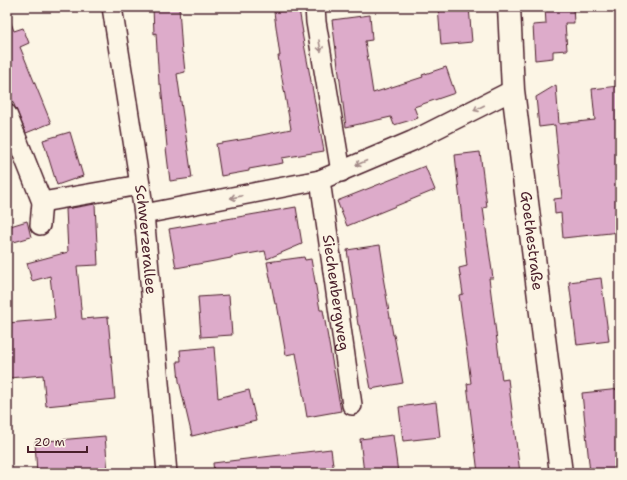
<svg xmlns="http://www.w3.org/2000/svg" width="627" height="480" font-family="'Shantell Sans',sans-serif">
	<rect width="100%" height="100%" fill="#fcf5e5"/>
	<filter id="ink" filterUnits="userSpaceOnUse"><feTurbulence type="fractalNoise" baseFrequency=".025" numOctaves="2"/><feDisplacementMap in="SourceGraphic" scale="8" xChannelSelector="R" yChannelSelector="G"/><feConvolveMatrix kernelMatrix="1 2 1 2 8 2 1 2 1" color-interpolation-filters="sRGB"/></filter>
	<g filter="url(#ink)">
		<path fill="#ddabca" stroke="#4a1f2b" d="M 153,7 L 179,7 L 182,53 L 183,53 L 185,72 L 177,74 L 192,178 L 170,181 L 166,148 L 167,147 L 161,84 L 159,84 L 156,33 L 154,34 Z
			M 438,7 L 469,7 L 472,42 L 441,45 Z
			M 545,7 L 573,7 L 574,23 L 565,23 L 567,50 L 553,51 L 553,58 L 535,60 L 533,25 L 546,24 Z
			M 299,9 L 303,33 L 302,33 L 324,151 L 282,158 L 283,163 L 249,169 L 249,171 L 221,176 L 216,144 L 252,138 L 252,137 L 291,129 L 278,56 L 280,56 L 274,12 Z
			M 7,15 L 8,15 L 14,31 L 23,28 L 29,43 L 20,47 L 51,123 L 26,133 L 7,88 Z
			M 370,15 L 372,40 L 365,41 L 373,93 L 423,77 L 422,75 L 446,67 L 455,93 L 414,107 L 418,118 L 394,125 L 391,117 L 346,127 L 332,20 Z
			M 556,85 L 559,124 L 595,120 L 592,89 L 619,86 L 620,100 L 620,232 L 563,238 L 561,213 L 555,214 L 554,199 L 562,198 L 555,125 L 539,127 L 536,97 Z
			M 70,132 L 83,176 L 57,185 L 43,140 Z
			M 480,152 L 487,207 L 483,208 L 493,278 L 489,278 L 502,380 L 508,379 L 520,473 L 478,473 L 467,384 L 471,383 L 459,295 L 463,294 L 459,268 L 467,266 L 455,155 Z
			M 425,166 L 435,190 L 347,226 L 337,201 Z
			M 95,204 L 98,265 L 77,266 L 82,319 L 108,317 L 115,399 L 46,406 L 43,375 L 9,378 L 7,356 L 7,323 L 55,319 L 50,276 L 32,281 L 27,263 L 68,252 L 66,209 Z
			M 296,207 L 302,244 L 267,259 L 265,251 L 231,257 L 231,258 L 176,268 L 169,229 Z
			M 27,221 L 31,237 L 7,244 L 7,227 Z
			M 380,245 L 385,277 L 383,277 L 393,335 L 394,335 L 403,383 L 371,389 L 359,325 L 358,325 L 347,250 Z
			M 304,257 L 305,260 L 311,259 L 320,310 L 323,310 L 341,411 L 307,417 L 296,353 L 286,355 L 277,304 L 275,304 L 267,262 Z
			M 601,278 L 609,341 L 577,345 L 569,282 Z
			M 229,295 L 232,335 L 201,337 L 198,297 Z
			M 214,347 L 218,398 L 249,390 L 256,421 L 192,436 L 179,381 L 177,361 L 181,361 L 180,350 Z
			M 620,389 L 620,473 L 590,473 L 582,393 Z
			M 436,402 L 440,437 L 403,441 L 399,407 Z
			M 393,435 L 398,473 L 364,473 L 360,439 Z
			M 105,436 L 108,473 L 37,473 L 35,442 Z
			M 331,449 L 334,473 L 214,473 L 213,463 Z"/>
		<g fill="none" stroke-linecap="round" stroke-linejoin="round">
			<defs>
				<g id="street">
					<path id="s1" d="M 112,7 L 140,185 L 144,214 L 167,473"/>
					<path d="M 315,7 L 316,22 L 341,172"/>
					<path d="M 7,114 L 42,202 L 40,225"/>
					<path id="s2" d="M 320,180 L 352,405"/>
					<path d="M 42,202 L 140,185"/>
					<path d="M 144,214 L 320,180 L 412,141 L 513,90"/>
				</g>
				<g id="secondary">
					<path id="s3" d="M 509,7 L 513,90 L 561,473"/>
				</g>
			</defs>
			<use href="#street" stroke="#4a1f2b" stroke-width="22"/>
			<use href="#secondary" stroke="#4a1f2b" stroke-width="25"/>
			<use href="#street" stroke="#fcf5e5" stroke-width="19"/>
			<use href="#secondary" stroke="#fcf5e5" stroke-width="22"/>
		</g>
		<defs><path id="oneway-shaft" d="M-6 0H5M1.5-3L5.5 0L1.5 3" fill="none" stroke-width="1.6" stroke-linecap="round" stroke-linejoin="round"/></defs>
		<g stroke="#a38a88">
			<use href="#oneway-shaft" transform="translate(320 46) rotate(80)"/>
			<use href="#oneway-shaft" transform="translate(479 108) rotate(153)"/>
			<use href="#oneway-shaft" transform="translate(361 163) rotate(157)"/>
			<use href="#oneway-shaft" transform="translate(236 197) rotate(169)"/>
		</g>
	</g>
	<g text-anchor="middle" stroke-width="3.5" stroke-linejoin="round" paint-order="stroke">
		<g font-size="15" fill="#4a1f2b" stroke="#fcf5e5">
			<text dy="5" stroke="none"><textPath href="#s1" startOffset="235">Schwerzerallee</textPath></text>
			<text dy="5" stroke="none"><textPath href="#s3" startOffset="235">Goethestraße</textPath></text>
			<text dy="5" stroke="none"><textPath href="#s2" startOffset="114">Siechenbergweg</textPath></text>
		</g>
	</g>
	<rect width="627" height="480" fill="none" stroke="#fcf5e5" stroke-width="24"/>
	<rect x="12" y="12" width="603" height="456" fill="none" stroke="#4a1f2b" stroke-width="1.5" filter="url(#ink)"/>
	<path d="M28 446v6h59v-6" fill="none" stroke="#4a1f2b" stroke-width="2"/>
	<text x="34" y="446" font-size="12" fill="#4a1f2b" stroke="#fcf5e5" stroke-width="3" paint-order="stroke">20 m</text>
</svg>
